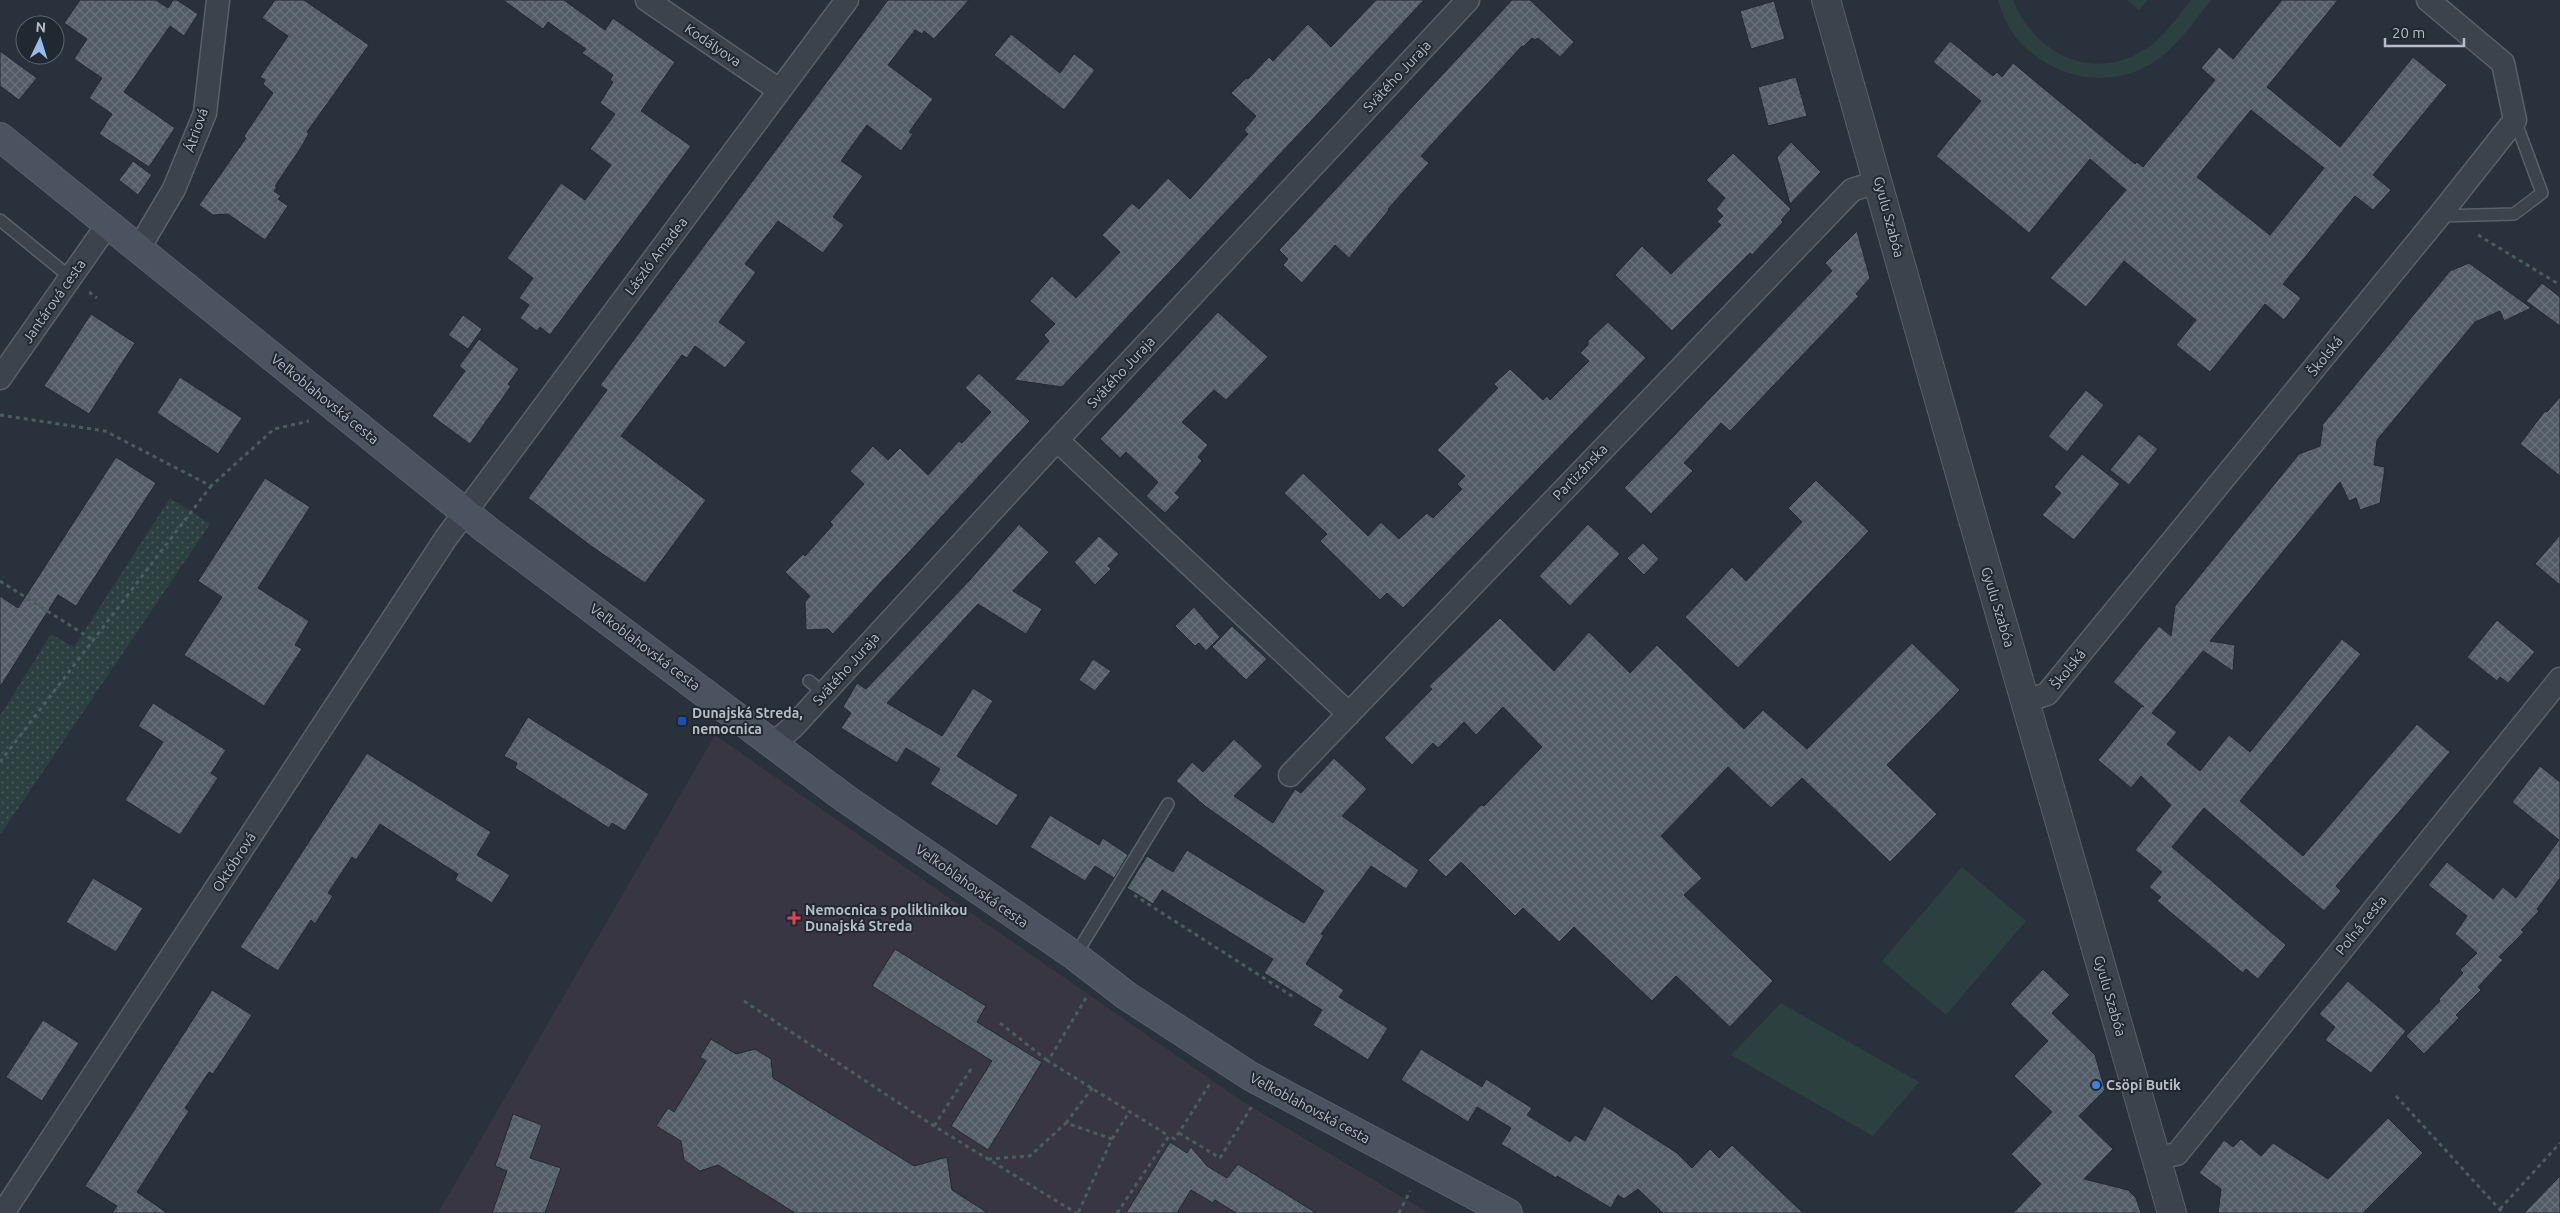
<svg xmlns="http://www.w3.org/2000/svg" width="2560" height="1213" font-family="Ubuntu,sans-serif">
	<defs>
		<pattern id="park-dots" width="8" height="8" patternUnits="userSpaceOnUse" patternTransform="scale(1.25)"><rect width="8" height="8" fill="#2d4040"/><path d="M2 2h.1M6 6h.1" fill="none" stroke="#495a5a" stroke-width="1.8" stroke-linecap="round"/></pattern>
		<pattern id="building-cross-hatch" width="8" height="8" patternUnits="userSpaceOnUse" patternTransform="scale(1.25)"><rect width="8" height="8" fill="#525c67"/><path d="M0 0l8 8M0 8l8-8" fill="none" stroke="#69727b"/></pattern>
	</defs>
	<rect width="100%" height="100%" fill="#28313c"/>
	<path fill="#373642" d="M 715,735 L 1242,1101 L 1429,1213 L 438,1213 Z"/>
	<path fill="url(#park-dots)" d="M 170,498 L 210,524 L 0,835 L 0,716 L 51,634 L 74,647 Z"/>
	<path fill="#2d4040" d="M 1998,0 L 2013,0 C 2034,53 2092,83 2144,50 C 2163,39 2177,17 2191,0 L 2211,0 C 2194,21 2177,47 2154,62 C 2108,92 2046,77 2014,35 C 2006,24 2002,12 1998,0 Z
		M 2127,0 L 2148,0 L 2139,10 Z
		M 1962,867 L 2026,921 L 1946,1015 L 1882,961 Z
		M 1781,1003 L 1919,1082 L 1873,1136 L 1731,1055 Z"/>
	<path fill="url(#building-cross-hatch)" stroke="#222a34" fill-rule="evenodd" d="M 80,0 L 156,0 L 168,8 L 173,0 L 177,0 L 198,14 L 184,36 L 170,26 L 124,92 L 175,128 L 149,167 L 99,134 L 112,114 L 89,98 L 102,78 L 74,59 L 87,39 L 64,23 Z
		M 275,0 L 304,0 L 369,45 L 307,132 L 309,133 L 302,146 L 275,186 L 277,187 L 274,191 L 281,196 L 278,199 L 288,206 L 265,240 L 228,214 L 213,215 L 199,205 L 246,138 L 244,136 L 273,93 L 263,84 L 265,80 L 260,77 L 288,36 L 262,18 Z
		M 503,0 L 564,0 L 605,30 L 613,18 L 675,62 L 641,111 L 691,146 L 550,335 L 540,327 L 537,331 L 520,318 L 529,305 L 519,298 L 533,278 L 507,258 L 561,183 L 585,200 L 611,165 L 590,149 L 615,114 L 600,103 L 613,82 L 610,80 L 613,75 L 582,53 L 586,49 L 548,22 L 543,29 Z
		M 888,0 L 969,0 L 934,39 L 924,31 L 922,34 L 915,30 L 888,65 L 933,99 L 909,132 L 913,134 L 901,151 L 867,125 L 841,161 L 863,176 L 833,217 L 844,225 L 823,253 L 778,221 L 745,264 L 756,272 L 719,322 L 746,342 L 725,368 L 695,346 L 687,358 L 682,355 L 621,436 L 706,500 L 645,583 L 591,546 L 528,498 L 607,390 L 600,385 Z
		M 1376,0 L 1424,0 L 1062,387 L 1014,380 L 1049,341 L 1044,335 L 1055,324 L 1030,301 L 1052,276 L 1076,298 L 1120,252 L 1102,235 L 1132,203 L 1139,209 L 1168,178 L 1190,199 L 1248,134 L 1244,130 L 1256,116 L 1231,93 L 1246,78 L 1248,79 L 1269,57 L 1273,61 L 1308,24 L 1331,47 Z
		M 1512,0 L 1530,0 L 1574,42 L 1560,57 L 1538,38 L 1535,40 L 1532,38 L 1523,47 L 1522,46 L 1421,156 L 1429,163 L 1388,209 L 1389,210 L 1349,258 L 1335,245 L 1302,283 L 1283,265 L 1288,259 L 1279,250 Z
		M 2282,0 L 2338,0 L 2267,87 L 2340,147 L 2413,57 L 2447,85 L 2373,175 L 2391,190 L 2373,210 L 2355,196 L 2283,284 L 2301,298 L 2284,320 L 2265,304 L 2210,372 L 2176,345 L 2196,320 L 2124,261 L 2086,307 L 2050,278 L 2126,190 L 2090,159 L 2029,233 L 1936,156 L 1981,101 L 1933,62 L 1950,41 L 1993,76 L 1997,72 L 2002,77 L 2013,63 L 2135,164 L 2137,162 L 2143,167 L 2215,80 L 2201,68 L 2219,47 L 2233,59 ZM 2251,110 L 2324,168 L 2270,235 L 2197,177 Z
		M 1774,1 L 1785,39 L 1751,49 L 1740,11 Z
		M 1011,34 L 1060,73 L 1074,54 L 1095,70 L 1064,110 L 994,55 Z
		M 0,51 L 37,78 L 19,100 L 0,86 Z
		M 1796,77 L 1807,116 L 1768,126 L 1758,87 Z
		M 1791,142 L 1821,172 L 1790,204 L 1777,157 Z
		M 1733,153 L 1791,209 L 1781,220 L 1783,222 L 1752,255 L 1750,253 L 1672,331 L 1615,275 L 1642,246 L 1671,274 L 1721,225 L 1717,222 L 1723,216 L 1716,209 L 1725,198 L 1706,180 Z
		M 133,161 L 152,175 L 138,195 L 119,180 Z
		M 1857,231 L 1870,278 L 1856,294 L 1859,296 L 1730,431 L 1721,423 L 1684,463 L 1693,471 L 1651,514 L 1624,488 L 1832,271 L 1825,263 Z
		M 2469,263 L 2531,308 L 2504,321 L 2500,311 L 2475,322 L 2377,440 L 2374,465 L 2385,467 L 2380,503 L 2360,510 L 2356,498 L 2349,501 L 2340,482 L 2210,641 L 2235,645 L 2233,671 L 2203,651 L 2152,713 L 2177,732 L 2167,744 L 2200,771 L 2229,735 L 2250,752 L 2342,639 L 2361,654 L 2240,801 L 2303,856 L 2417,724 L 2450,752 L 2336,886 L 2341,891 L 2324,911 L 2204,808 L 2172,847 L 2286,945 L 2258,979 L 2246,969 L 2243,973 L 2211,946 L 2157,901 L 2161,897 L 2149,887 L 2162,872 L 2135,850 L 2171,805 L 2141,776 L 2131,788 L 2098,760 L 2142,706 L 2144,707 L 2113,682 L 2159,626 L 2171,636 L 2175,606 L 2299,454 L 2320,446 L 2323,424 L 2450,271 Z
		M 2542,283 L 2560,297 L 2560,326 L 2526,301 Z
		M 1218,312 L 1268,357 L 1226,400 L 1214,390 L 1182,422 L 1208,445 L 1198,457 L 1202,461 L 1175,493 L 1180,497 L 1165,513 L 1146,496 L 1158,482 L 1126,452 L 1120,458 L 1100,439 Z
		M 91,314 L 135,343 L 89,414 L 44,386 Z
		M 463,315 L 482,329 L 468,349 L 448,335 Z
		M 1608,322 L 1646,358 L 1403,608 L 1387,593 L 1380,600 L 1320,541 L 1327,534 L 1284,493 L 1303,473 L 1368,536 L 1381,522 L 1399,539 L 1427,513 L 1433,518 L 1462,489 L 1457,484 L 1465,476 L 1437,450 L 1498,388 L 1494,384 L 1510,369 L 1543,400 L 1547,396 L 1550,400 L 1589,361 L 1580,353 L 1588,345 L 1588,341 Z
		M 479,339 L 519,369 L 508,384 L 511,386 L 470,444 L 432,416 L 465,371 L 459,366 Z
		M 979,373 L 1030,421 L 833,634 L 828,629 L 806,630 L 805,602 L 810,596 L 785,572 L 803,554 L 805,556 L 833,525 L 830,522 L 864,484 L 850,471 L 873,446 L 888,460 L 900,448 L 928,475 L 959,441 L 962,443 L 991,412 L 965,388 Z
		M 180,377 L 242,418 L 218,454 L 157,413 Z
		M 2086,390 L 2104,405 L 2067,452 L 2048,436 Z
		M 2560,397 L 2560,476 L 2520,444 L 2545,411 L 2547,412 Z
		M 2139,434 L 2158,449 L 2129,485 L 2110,470 Z
		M 2082,454 L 2120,484 L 2074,540 L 2042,515 L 2061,493 L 2054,487 Z
		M 116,457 L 156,483 L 76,606 L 58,595 L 0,687 L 0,596 L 18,608 Z
		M 265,478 L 310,507 L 258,588 L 309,621 L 295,645 L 302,649 L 264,706 L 184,655 L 222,597 L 198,581 Z
		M 1816,480 L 1869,531 L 1738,668 L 1685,617 L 1732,567 L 1746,581 L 1802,522 L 1788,508 Z
		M 1019,524 L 1049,552 L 1013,591 L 1042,609 L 1026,634 L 978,604 L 887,703 L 942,736 L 973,688 L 993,701 L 957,756 L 1018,795 L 997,826 L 930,784 L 940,769 L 906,748 L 897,763 L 841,728 L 851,713 L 843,707 L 857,683 L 866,689 L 969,581 Z
		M 1588,524 L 1620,554 L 1570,606 L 1539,576 Z
		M 2560,535 L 2560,585 L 2535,564 Z
		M 1099,536 L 1119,554 L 1108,566 L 1111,569 L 1095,585 L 1074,562 Z
		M 1643,543 L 1659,559 L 1644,575 L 1627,558 Z
		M 1194,607 L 1220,637 L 1206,651 L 1199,643 L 1195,646 L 1175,626 Z
		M 1500,618 L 1554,671 L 1589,632 L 1630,673 L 1657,645 L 1744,729 L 1763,710 L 1807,749 L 1912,643 L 1960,690 L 1887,765 L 1937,814 L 1890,862 L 1802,778 L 1771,808 L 1728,767 L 1661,836 L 1702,878 L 1684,895 L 1773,981 L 1730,1027 L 1676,976 L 1652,1001 L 1574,927 L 1559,942 L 1523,908 L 1515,916 L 1461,862 L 1446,877 L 1428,860 L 1481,805 L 1484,806 L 1542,747 L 1503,707 L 1476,735 L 1464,722 L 1438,748 L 1433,743 L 1412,765 L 1384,738 L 1432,689 L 1429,686 Z
		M 2497,620 L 2535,652 L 2508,683 L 2500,677 L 2497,681 L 2467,657 Z
		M 1232,626 L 1267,659 L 1246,680 L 1212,647 Z
		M 1093,659 L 1111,671 L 1095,691 L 1079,680 Z
		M 153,703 L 226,750 L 211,773 L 218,778 L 180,835 L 125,800 L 163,742 L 138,726 Z
		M 528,717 L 649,794 L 625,831 L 612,823 L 609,828 L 515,768 L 517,763 L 504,756 Z
		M 1234,739 L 1263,766 L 1234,796 L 1273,823 L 1295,789 L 1301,793 L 1334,758 L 1367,789 L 1342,816 L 1419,870 L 1406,889 L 1371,866 L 1321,934 L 1324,935 L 1306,964 L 1344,990 L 1339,997 L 1388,1028 L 1368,1060 L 1313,1025 L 1322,1010 L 1264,973 L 1273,959 L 1162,890 L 1153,904 L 1127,888 L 1147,856 L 1173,872 L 1187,850 L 1304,923 L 1324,891 L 1205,806 L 1176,781 L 1192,762 L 1203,772 Z
		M 367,753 L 491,832 L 477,855 L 510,875 L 492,903 L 455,880 L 458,874 L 380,824 L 356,860 L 352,857 L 328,893 L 333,896 L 315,924 L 311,920 L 278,971 L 240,947 Z
		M 2540,766 L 2560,782 L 2560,878 L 2537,909 L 2539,911 L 2521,930 L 2524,932 L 2499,957 L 2503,960 L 2478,987 L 2481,990 L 2456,1015 L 2459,1018 L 2424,1054 L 2406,1036 L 2440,1001 L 2439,999 L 2463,973 L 2460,970 L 2477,953 L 2455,934 L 2467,916 L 2428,885 L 2447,862 L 2493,899 L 2503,887 L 2516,898 L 2559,840 L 2512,802 Z
		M 1050,815 L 1099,845 L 1103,838 L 1128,855 L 1114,878 L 1095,866 L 1085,881 L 1030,847 Z
		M 93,878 L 143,908 L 116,952 L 66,922 Z
		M 895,949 L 986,1006 L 977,1022 L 1042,1062 L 988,1150 L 951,1126 L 992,1061 L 872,986 Z
		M 2043,969 L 2070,995 L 2052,1013 L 2095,1055 L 2105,1090 L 2079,1116 L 2113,1149 L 2084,1179 L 2128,1190 L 2136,1198 L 2141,1213 L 2013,1213 L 2041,1184 L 2011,1154 L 2052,1112 L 2014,1076 L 2048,1041 L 2010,1004 Z
		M 2348,981 L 2406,1031 L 2371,1073 L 2325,1040 L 2335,1027 L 2319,1014 Z
		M 212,990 L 252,1015 L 213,1074 L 209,1072 L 185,1108 L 189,1111 L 137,1192 L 167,1213 L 112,1213 L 117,1206 L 85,1186 Z
		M 43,1020 L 79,1043 L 42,1101 L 6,1077 Z
		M 711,1039 L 736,1054 L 755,1049 L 771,1059 L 773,1078 L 914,1166 L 947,1157 L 952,1190 L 988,1213 L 795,1213 L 718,1165 L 700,1171 L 684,1160 L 681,1141 L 656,1126 L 668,1108 L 674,1112 L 706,1061 L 700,1057 Z
		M 1421,1049 L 1482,1087 L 1486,1079 L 1532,1108 L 1527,1115 L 1570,1142 L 1575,1135 L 1585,1141 L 1604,1106 L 1677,1153 L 1692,1168 L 1710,1149 L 1719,1158 L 1732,1145 L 1803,1213 L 1663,1213 L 1638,1189 L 1624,1199 L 1618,1195 L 1611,1208 L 1557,1176 L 1556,1178 L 1501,1144 L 1511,1128 L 1477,1107 L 1468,1122 L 1401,1080 Z
		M 513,1114 L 542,1125 L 530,1158 L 561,1168 L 545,1213 L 492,1213 L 507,1171 L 495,1166 Z
		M 2388,1118 L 2423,1153 L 2363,1213 L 2218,1213 L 2221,1189 L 2199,1173 L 2224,1140 L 2233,1147 L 2241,1139 L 2261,1156 L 2273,1143 L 2328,1179 Z
		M 1170,1142 L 1187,1153 L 1191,1147 L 1207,1166 L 1227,1178 L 1238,1164 L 1316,1213 L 1236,1213 L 1215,1200 L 1213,1203 L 1191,1190 L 1177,1213 L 1126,1213 Z
		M 2560,1176 L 2560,1213 L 2524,1213 Z"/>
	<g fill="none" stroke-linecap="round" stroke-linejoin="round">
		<defs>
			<path id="service" d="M 2439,216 L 2514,214 L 2542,193 L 2515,120
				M 0,220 L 70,277
				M 809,681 L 823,692
				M 1075,956 L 1168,804"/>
			<path id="minor" d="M 647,0 L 779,90
				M 139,248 L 174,189 L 205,113 L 218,0
				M 0,378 L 108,224
				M 1057,440 L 1349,714
				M 2026,701 L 2047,694 L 2439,216 L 2515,120 L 2503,63 L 2428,0
				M 774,743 L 793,727 L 1057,440 L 1468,0
				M 1290,775 L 1852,190 L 1879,181
				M 2155,1158 L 2177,1154 L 2560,679
				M 3,1213 L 446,538 L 847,0"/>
			<path id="tertiary" d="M 1826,0 L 1975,527 L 2172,1213"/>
			<path id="secondary" d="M 0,137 L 487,530 L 846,799 L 1075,956 L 1127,996 L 1250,1076 L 1508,1213"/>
		</defs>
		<use href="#service" stroke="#59616b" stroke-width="14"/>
		<use href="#minor" stroke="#59616b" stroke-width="25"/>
		<use href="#tertiary" stroke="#59616b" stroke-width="30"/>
		<use href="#secondary" stroke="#59616b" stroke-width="30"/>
		<path stroke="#4c5d5f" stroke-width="3" stroke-dasharray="4 4" stroke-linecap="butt" d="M 2478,235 L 2560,285
			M 89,292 L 97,298
			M 0,415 L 105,431 L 211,486 L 274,429 L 309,421
			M 0,581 L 93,640
			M 0,762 L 211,486
			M 1134,895 L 1295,998
			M 1086,998 L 1048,1061 L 1169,1136
			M 744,1001 L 934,1126 L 1076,1213
			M 1000,1023 L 1048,1061
			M 2396,1096 L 2503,1213
			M 1066,1123 L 1093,1087
			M 934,1126 L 971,1069
			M 1179,1133 L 1220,1158 L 1252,1106
			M 1112,1139 L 1130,1111
			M 988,1159 L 1030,1156 L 1066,1123 L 1112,1139 L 1078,1213
			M 2500,1209 L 2560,1143
			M 1117,1213 L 1169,1136 L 1175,1139 L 1211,1082
			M 1399,1213 L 1410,1191"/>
		<use href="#service" stroke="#3c434d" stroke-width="11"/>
		<use href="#minor" stroke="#3c434d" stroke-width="22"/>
		<use href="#tertiary" stroke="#3c434d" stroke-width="28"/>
		<use href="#secondary" stroke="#4a535f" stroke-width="28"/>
	</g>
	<rect fill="#1a4fb4" stroke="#202832" stroke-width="2" x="677" y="716" width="10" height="10" rx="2.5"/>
	<path fill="#e0444e" stroke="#202832" stroke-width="2" d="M791.5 910.5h5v5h5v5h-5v5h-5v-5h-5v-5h5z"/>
	<circle fill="#3f7fe0" stroke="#202832" stroke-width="2" cx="2096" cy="1085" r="5"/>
	<g text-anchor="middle" stroke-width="4" stroke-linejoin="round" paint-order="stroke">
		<g font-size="14" fill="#b8bec8" stroke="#202832">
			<text transform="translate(713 45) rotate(34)" y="5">Kodályova</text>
			<text transform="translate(1397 76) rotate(-47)" y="5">Svätého Juraja</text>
			<text transform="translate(196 130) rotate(-71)" y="5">Átriová</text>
			<text transform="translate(1889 217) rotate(75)" y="5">Gyulu Szabóa</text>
			<text transform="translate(656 256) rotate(-53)" y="5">László Amadea</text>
			<text transform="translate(54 301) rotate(-55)" y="5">Jantárová cesta</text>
			<text transform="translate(2325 356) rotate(-51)" y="5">Školská</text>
			<text transform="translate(1121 372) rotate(-47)" y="5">Svätého Juraja</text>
			<text transform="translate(325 399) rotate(39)" y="5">Veľkoblahovská cesta</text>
			<text transform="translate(1580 472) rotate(-46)" y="5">Partizánska</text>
			<text transform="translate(1998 607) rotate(73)" y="5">Gyulu Szabóa</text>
			<text transform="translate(645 647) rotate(37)" y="5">Veľkoblahovská cesta</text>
			<text transform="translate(846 669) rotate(-48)" y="5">Svätého Juraja</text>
			<text transform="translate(2068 669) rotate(-51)" y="5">Školská</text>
			<text transform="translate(234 862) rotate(-57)" y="5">Októbrová</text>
			<text transform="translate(972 886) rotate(35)" y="5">Veľkoblahovská cesta</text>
			<text transform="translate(2361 925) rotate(-51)" y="5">Poľná cesta</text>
			<text transform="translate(2110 996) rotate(74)" y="5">Gyulu Szabóa</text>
			<text transform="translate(1310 1108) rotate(28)" y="5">Veľkoblahovská cesta</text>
		</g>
		<g font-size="14" font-weight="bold" fill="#b8bec8" stroke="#202832" text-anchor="start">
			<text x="692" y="718">Dunajská Streda,<tspan x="692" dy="16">nemocnica</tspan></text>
			<text x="805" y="915">Nemocnica s poliklinikou<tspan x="805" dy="16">Dunajská Streda</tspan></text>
			<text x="2106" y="1090">Csöpi Butik</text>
		</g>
	</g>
	<g transform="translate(40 40) rotate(4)"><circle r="24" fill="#202832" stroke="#5d646e"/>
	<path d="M0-4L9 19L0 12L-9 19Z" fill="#99bbec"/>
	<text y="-8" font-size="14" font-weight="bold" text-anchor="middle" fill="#b8bec8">N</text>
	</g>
	<path d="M2385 38v8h79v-8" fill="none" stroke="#b8bec8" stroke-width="2.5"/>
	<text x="2392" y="38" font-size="15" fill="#b8bec8" stroke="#202832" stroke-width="4" paint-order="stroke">20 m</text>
</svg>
